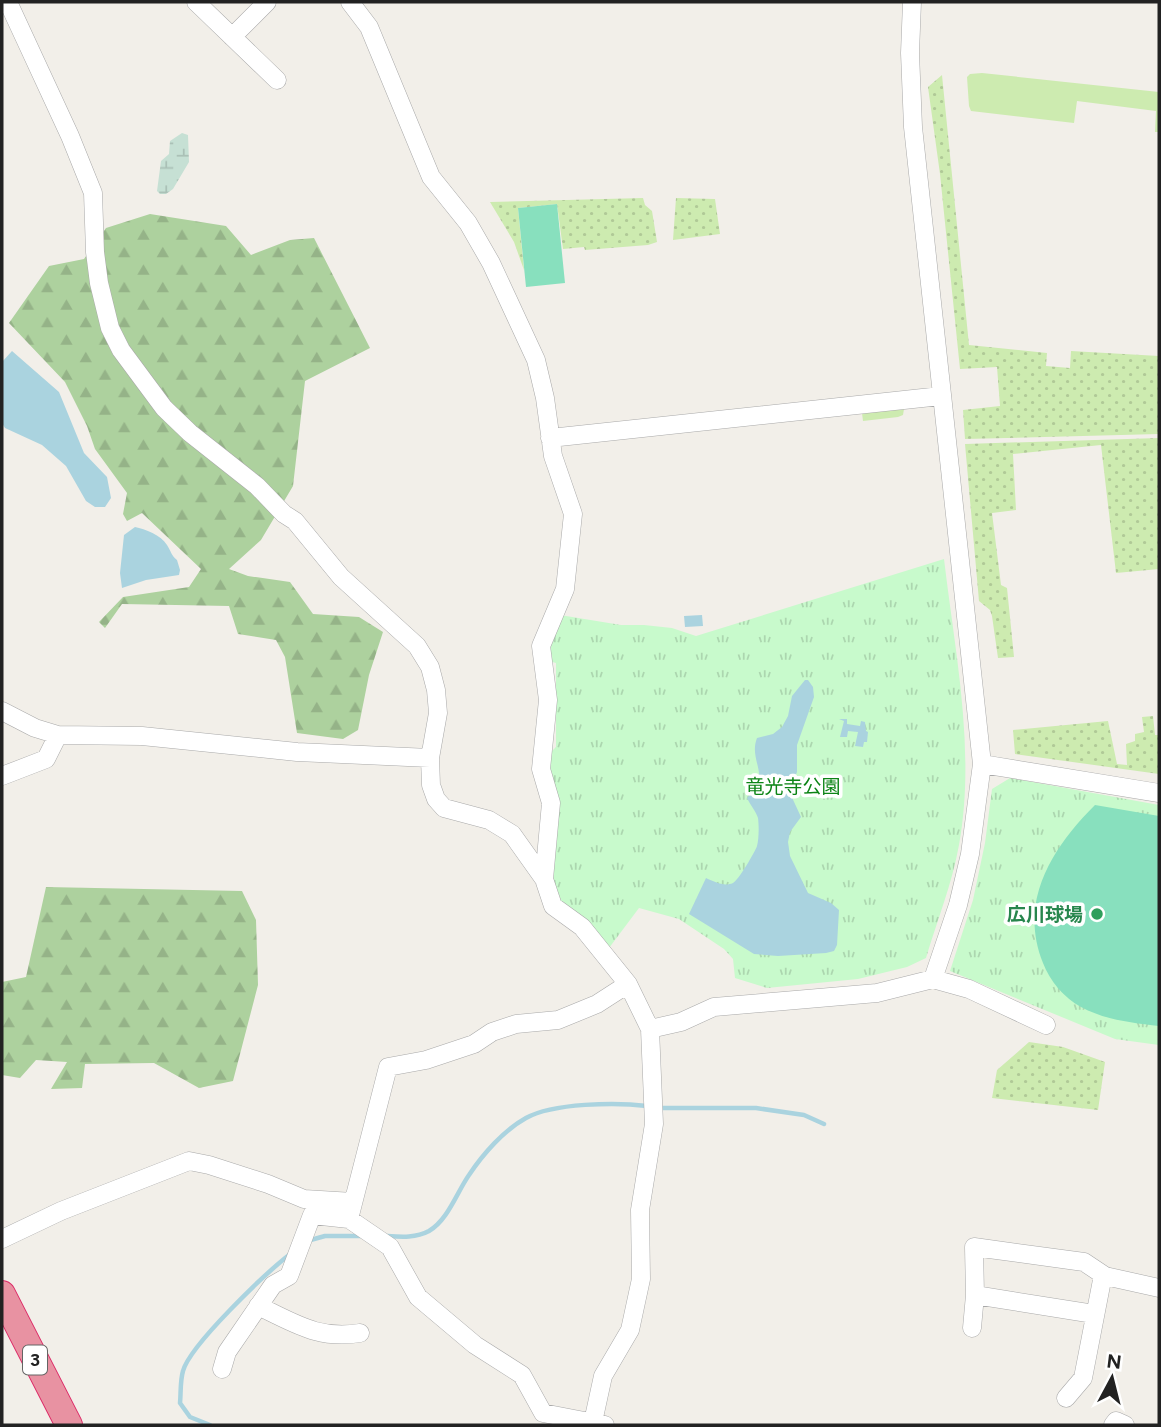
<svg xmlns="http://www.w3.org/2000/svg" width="1161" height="1427" font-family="Figtree,'Noto Sans JP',sans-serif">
	<defs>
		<pattern id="grass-dots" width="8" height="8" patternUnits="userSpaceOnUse" patternTransform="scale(1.75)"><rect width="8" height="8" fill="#cdebb0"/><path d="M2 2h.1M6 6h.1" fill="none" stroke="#b0c997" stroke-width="1.8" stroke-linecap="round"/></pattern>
		<pattern id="forest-firs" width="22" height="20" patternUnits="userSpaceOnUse" patternTransform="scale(1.75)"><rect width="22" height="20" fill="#add19e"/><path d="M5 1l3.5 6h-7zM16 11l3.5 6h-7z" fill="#95b388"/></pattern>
		<pattern id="wetland-marsh" width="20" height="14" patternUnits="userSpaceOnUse" patternTransform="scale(1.75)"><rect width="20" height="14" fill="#c6e0d4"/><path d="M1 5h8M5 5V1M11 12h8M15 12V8" fill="none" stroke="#aac0b6"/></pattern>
		<pattern id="park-tufts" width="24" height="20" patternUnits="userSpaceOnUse" patternTransform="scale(1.75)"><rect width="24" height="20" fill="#c8facc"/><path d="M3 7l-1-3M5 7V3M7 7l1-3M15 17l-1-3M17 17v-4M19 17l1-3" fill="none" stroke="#acd6af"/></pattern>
	</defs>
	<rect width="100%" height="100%" fill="#f2efe9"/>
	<path fill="url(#grass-dots)" d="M 942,75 L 969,345 L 1047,353 L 1046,366 L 1070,368 L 1071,351 L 1159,356 L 1159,434 L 965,439 L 963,410 L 1000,406 L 997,367 L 960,369 L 940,174 L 928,87 Z
		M 643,198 L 645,205 L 652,211 L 657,242 L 648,245 L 585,250 L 584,247 L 563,249 L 557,204 L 518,208 L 524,270 L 514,242 L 490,202 Z
		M 676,198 L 715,199 L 720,234 L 673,240 Z
		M 1159,438 L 1159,569 L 1116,573 L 1101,445 L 1013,454 L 1016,510 L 992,513 L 1001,585 L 1007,588 L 1014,657 L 998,658 L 992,616 L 990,610 L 979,601 L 965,444 Z
		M 1153,716 L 1155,735 L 1159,735 L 1159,774 L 1015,754 L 1013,730 L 1108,721 L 1117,764 L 1127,765 L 1126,744 L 1135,741 L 1135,734 L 1144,732 L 1142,717 Z
		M 1029,1042 L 1063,1047 L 1105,1062 L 1098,1110 L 992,1098 L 997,1070 Z"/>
	<path fill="url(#forest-firs)" d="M 150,214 L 226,226 L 251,255 L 290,240 L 314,238 L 370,348 L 305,381 L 293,486 L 261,540 L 229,569 L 248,576 L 290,582 L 313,614 L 359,617 L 383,632 L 369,675 L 358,730 L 343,739 L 297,733 L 285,657 L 276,640 L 238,634 L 229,606 L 122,604 L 105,628 L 99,622 L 123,597 L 189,587 L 201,569 L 142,513 L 127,521 L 123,514 L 127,493 L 95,449 L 87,426 L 65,382 L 9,323 L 49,266 L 84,259 L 106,228 Z
		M 46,887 L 242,891 L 256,920 L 258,985 L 233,1081 L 199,1088 L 154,1063 L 85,1064 L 82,1088 L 51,1089 L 67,1062 L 36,1060 L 20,1078 L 2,1075 L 2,982 L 26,977 Z"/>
	<path fill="url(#wetland-marsh)" d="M 182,133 L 188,135 L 189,162 L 173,189 L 166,194 L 160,194 L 157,191 L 161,161 L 169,154 L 170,141 Z"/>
	<path fill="url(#park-tufts)" d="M 944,559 C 955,653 976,751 959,845 C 952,884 937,921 926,958 L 907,967 L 858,979 L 767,988 L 735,978 L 733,959 L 724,949 L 679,919 L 639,908 L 609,948 L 562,903 L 553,879 L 558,808 L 548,755 L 556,747 L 556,663 L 549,661 L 553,631 L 560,615 L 621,625 L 644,625 L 672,628 L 696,636 Z
		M 1010,778 L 1159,805 L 1159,1045 L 1115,1039 L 950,971 L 973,900 L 985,843 L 992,789 Z"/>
	<path fill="#cdebb0" d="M 982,73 L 1159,92 L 1159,132 L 1155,132 L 1156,111 L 1077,101 L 1074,123 L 971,111 L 969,106 L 967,77 L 970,74 Z
		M 904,409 L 903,415 L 898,417 L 863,421 L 862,413 Z"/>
	<path fill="#88e0be" d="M 557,204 L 565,283 L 526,287 L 518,208 Z
		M 1095,805 L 1159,816 L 1159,1026 C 1133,1023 1105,1020 1081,1007 C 1064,998 1050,981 1043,963 C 1018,901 1052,848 1095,805 Z"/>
	<path fill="#aad3df" d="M 12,351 L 59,392 L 84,453 L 107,477 L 111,498 L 105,507 L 95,507 L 86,501 L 66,466 L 42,445 L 5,428 L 2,423 L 2,362 Z
		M 135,527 C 145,529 161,535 167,545 C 171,551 171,555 177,560 L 180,570 L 179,575 L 146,580 L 122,588 L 120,573 L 124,535 Z
		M 702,615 L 703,626 L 685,627 L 684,616 Z
		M 805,680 L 808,680 L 813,687 L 814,697 L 797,745 L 797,772 L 789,791 L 801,817 L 790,832 L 788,842 L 790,856 L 808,893 L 831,903 L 839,910 L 837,945 L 834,951 L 826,953 L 778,956 L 754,954 L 689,914 L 706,878 C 715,882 724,887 733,883 C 738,881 755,852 757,846 C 759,839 759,825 758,818 C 756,811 750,805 747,798 C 751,794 755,788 758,783 C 763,769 750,756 757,738 L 773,734 L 782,727 L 788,716 L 792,696 Z
		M 839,719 L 847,719 L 847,724 L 860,726 L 861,721 L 865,722 L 866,731 L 868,732 L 867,742 L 864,742 L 863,747 L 855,746 L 858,732 L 848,731 L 847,737 L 840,737 L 844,721 Z"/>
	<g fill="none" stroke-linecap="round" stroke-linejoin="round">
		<path stroke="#aad3df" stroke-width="4.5" d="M 659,1108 L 756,1108 L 804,1115 L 824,1124
			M 387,1236 C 402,1237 416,1238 429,1231 C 448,1220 457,1192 469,1175 C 483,1154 504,1130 526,1118 C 553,1103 616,1102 647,1106
			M 307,1241 L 325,1236 L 364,1236
			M 210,1425 L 190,1417 L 180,1403 C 181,1393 180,1381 183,1371 C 190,1345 266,1273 289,1255"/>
		<defs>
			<path id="minor" d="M 8,2 L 70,136 L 93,193 L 95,252 L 99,283 L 110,328 L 121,350 L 164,408 L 190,433 L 257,486 L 284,514 L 295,521 L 341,577 L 417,646 L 430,667 L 436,690 L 438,713 L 430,758 L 431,785 L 436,799 L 444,808 L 489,820 L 512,834 L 544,879 L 553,906 L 582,927 L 628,984 L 650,1029 L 654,1124 L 640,1210 L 641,1279 L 630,1330 L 603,1376 L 593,1422
				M 196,2 L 277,80
				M 350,2 L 369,27 L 431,177 L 468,223 L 491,263 L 536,360 L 545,398 L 553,456 L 573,514 L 565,589 L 541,646 L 548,700 L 541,769 L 551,803 L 544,879
				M 912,2 L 910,53 L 913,127 L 982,764 L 970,854 L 958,905 L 933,979
				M 232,37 L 267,2
				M 550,438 L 941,396
				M 2,711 L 35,728 L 58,735 L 142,736 L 297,752 L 430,758
				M 982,764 L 1159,793
				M 2,776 L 46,759 L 58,735
				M 650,1029 L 681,1022 L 714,1007 L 877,993 L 933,979 L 969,989 L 1046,1025
				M 349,1219 L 388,1067 L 426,1060 L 474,1044 L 492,1032 L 516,1024 L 558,1020 L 597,1004 L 628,984
				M 2,1239 L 61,1211 L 189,1161 L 209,1165 L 268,1184 L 304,1199 L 353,1202
				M 975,1295 L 1094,1314
				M 258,1306 C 295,1323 318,1340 360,1333
				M 972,1328 L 975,1295 L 974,1247 L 1084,1262 L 1105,1276 L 1159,1288
				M 222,1369 L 227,1352 L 273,1285 L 289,1276 L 312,1215 L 349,1219 L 390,1247 L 418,1297 L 475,1345 L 522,1375 L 543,1413 L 605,1425
				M 1066,1398 L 1083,1378 L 1103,1275
				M 1113,1425 L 1116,1421 L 1125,1425"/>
			<path id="highway" d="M 2,1294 L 69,1425"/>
		</defs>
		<use href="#minor" stroke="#a9a9a9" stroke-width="19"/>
		<use href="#highway" stroke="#dc2a67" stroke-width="28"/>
		<use href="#minor" stroke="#fff" stroke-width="18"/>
		<use href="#highway" stroke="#e892a2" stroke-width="26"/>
	</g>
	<circle fill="#2e9e5b" stroke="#fff" stroke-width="2.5" cx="1097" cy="914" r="7"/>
	<g text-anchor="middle" stroke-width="7" stroke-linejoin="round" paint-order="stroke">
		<rect fill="#fff" stroke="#646464" stroke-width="2" x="23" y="1345.5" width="24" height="29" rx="5"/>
		<g font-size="18" font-weight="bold" fill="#222">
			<text x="35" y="1366">3</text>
		</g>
		<g font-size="19" fill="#0c8416" stroke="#fff">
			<text x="793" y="793">竜光寺公園</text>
		</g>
		<g font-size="19" font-weight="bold" fill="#27864d" stroke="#fff" text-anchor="end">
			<text x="1083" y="921">広川球場</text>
		</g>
	</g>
	<rect width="1161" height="1427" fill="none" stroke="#222222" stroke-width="7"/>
	<g transform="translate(1112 1378) rotate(7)" stroke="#ffffff" stroke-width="5" paint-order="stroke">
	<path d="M0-5L12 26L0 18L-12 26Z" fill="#222222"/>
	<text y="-10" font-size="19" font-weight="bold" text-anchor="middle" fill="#222222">N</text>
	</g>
</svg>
